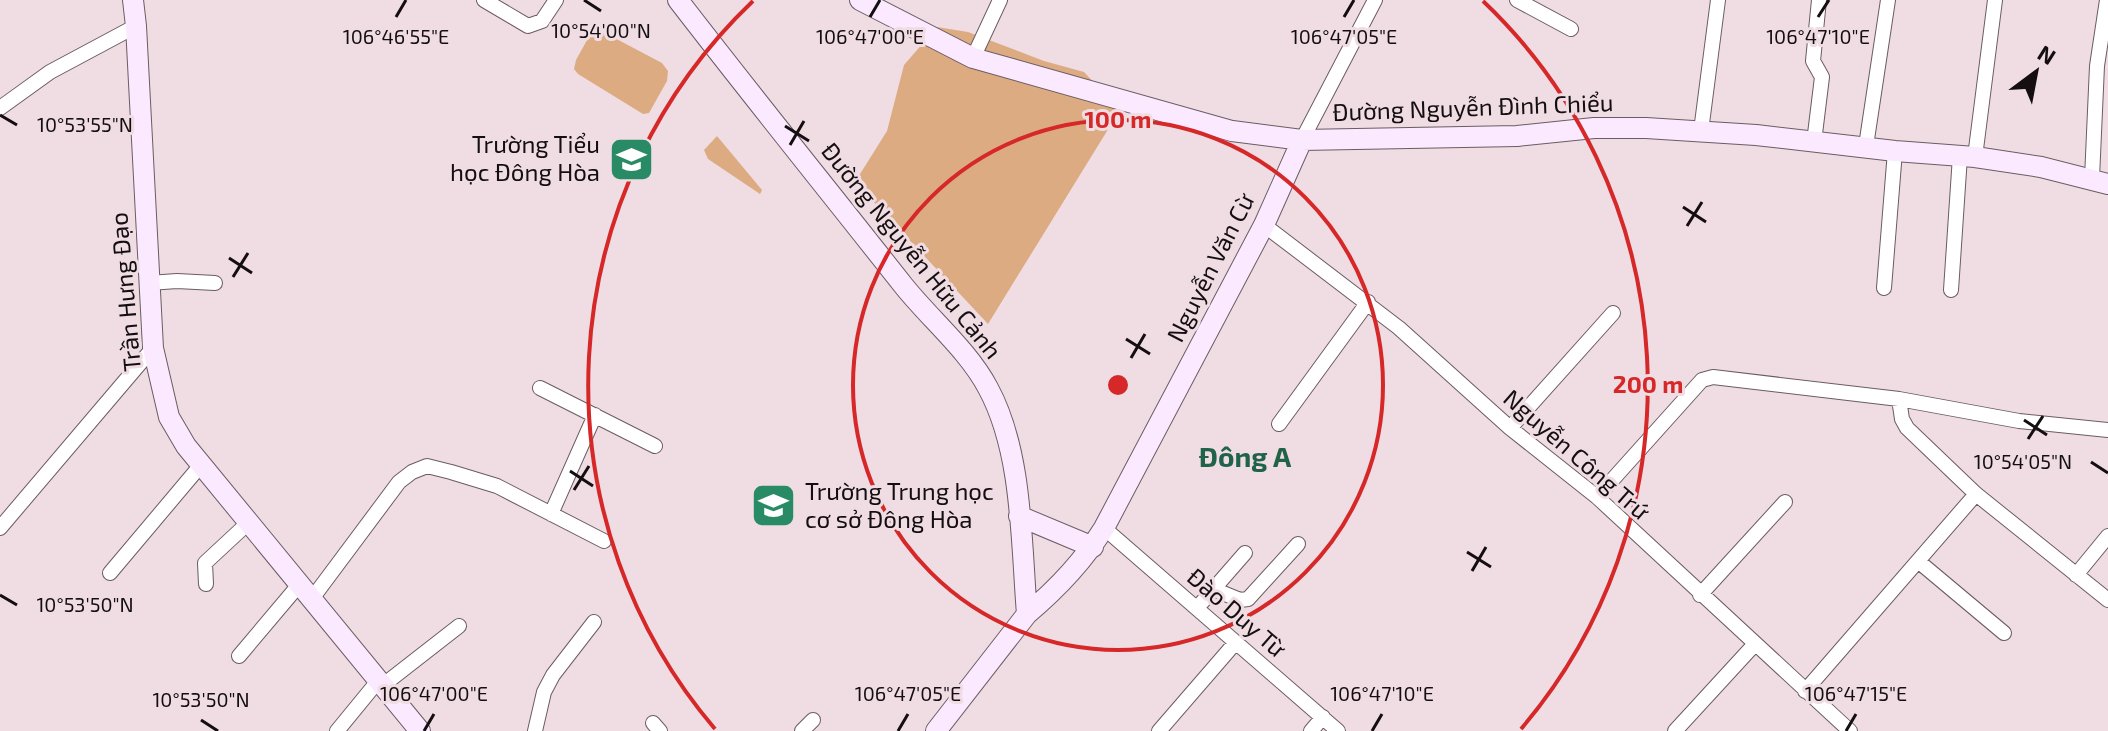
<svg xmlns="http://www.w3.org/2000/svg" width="2108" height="731" font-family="'Exo 2',sans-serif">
	<rect width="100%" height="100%" fill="#efdde3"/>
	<path fill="#ddab81" d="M 937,27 L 968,32 L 1044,61 L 1084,72 L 1120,110 L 988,324 L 855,182 L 887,131 L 904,65 Z
		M 592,31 L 607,34 L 662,63 L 668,71 L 667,81 L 649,113 L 643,114 L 578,74 L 574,69 L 576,60 Z
		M 717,136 L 762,190 L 760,194 L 708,159 L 704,150 Z"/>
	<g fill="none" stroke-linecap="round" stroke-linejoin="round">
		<defs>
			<path id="street" d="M 484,0 L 528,26 L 542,21 L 556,0
				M 1517,0 L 1571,29
				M 973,58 L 1000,0
				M 0,108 L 50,72 L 136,26
				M 1701,131 L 1718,0
				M 1302,140 L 1375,0
				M 1814,142 L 1822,77 L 1813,61 L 1819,0
				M 1866,146 L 1888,0
				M 1975,157 L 1995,0
				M 2092,178 L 2097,66 L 2107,0
				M 1264,225 L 1399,328 L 1510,428 L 1597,497 L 1850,731
				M 149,283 L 177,281 L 215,283
				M 1884,288 L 1895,151
				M 1951,290 L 1960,156
				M 540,388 L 655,446
				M 1899,399 L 1902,419 L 1907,428 L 1976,494 L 2108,600
				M 1279,424 L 1368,302
				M 1510,428 L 1613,313
				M 1597,497 L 1702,380 L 1713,377 L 1899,399 L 2019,421 L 2108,430
				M 551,514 L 595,415
				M 0,528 L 153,348
				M 1104,528 L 1338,731
				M 1918,561 L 2004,633
				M 110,573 L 201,465
				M 2076,575 L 2108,536
				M 206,584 L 205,563 L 248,523
				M 1213,589 L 1240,600 L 1248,599 L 1298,544
				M 1700,595 L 1785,502
				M 311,600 L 399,482 L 412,472 L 427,466 L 451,472 L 497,486 L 604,541
				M 1197,608 L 1245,553
				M 239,656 L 298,586
				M 382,686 L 459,626
				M 1805,691 L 1976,494
				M 653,723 L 660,731
				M 337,731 L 378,681
				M 535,731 L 544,692 L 553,675 L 594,622
				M 802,731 L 813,720
				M 1159,731 L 1236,642
				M 1311,731 L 1323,717
				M 1675,731 L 1754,645"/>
			<path id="secondary" d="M 133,0 L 136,26 L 153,348 L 169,417 L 186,446 L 420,731
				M 678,0 C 752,96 828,190 903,285 C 930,319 968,350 988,388 C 1023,452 1021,543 1027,614 L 936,731
				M 860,0 L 973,58 L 1232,131 L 1302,140 L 1517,136 L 1594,128 L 1646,128 L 1756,135 L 1895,151 L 1975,157 L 2041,167 L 2108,184
				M 1019,516 L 1093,547
				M 1027,614 C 1057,589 1084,560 1104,528 L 1264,225 L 1302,140"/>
		</defs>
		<use href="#street" stroke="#6b5c62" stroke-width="16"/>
		<use href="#secondary" stroke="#6b5c62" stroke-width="22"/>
		<use href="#street" stroke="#fff" stroke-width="14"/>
		<use href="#secondary" stroke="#fae9ff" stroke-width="20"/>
	</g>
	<path fill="none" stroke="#140e10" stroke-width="3" d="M 584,0 L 601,11M 396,17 L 406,0M 870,17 L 880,0M 1344,17 L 1354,0M 1818,17 L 1829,0M 0,115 L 17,125M 785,126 L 809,141M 790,145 L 804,121M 1683,207 L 1706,222M 1687,226 L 1702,202M 229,258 L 252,273M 233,277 L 248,253M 1126,339 L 1150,354M 1131,358 L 1145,334M 2024,420 L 2047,435M 2028,439 L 2043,416M 2091,462 L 2108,473M 570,471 L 593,486M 574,490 L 589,466M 1467,552 L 1491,567M 1472,571 L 1486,547M 0,595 L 17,605M 201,720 L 218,731M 424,731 L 434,714M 898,731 L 908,714M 1372,731 L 1382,714M 1846,731 L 1856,714"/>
	<g fill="none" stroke="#d62828" stroke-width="4">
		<circle cx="1118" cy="385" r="265"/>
		<path d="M715 729A530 530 0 0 1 753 1M1483 1A530 530 0 0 1 1521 729"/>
	</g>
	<defs>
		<symbol id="school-square" viewBox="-11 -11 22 22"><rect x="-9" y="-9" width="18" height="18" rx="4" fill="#288b66" stroke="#efdde3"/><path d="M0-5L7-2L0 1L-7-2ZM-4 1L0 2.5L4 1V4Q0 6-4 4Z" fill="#fff"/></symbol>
	</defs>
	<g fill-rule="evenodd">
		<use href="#school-square" x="606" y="134" width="51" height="51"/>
		<use href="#school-square" x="748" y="480" width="51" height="51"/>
	</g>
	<g text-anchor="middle" stroke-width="6" stroke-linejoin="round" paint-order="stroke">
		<g font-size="24" fill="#140e10" stroke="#efdde3">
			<text transform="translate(1473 108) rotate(-2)" y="8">Đường Nguyễn Đình Chiểu</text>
			<text transform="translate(911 251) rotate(51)" y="8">Đường Nguyễn Hữu Cảnh</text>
			<text transform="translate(1211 268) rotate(-63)" y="8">Nguyễn Văn Cừ</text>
			<text transform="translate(126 292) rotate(-95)" y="8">Trần Hưng Đạo</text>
			<text transform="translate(1576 455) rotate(41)" y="8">Nguyễn Công Trứ</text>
			<text transform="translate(1236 613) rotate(41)" y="8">Đào Duy Từ</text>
		</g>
		<g font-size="24" fill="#140e10" stroke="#efdde3" text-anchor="end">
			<text x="600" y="153">Trường Tiểu<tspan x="600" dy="28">học Đông Hòa</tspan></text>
			<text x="805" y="500" text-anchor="start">Trường Trung học<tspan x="805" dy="28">cơ sở Đông Hòa</tspan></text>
		</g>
		<g font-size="28" font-weight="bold" fill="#216349" stroke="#efdde3">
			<text x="1245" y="467">Đông A</text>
		</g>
	</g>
	<g font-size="20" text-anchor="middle" fill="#140e10" stroke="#efdde3" stroke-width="6" stroke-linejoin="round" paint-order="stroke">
		<text x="601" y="38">10°54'00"N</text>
		<text x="396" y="44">106°46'55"E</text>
		<text x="870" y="44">106°47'00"E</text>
		<text x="1344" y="44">106°47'05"E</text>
		<text x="1818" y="44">106°47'10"E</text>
		<text x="85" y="132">10°53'55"N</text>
		<text x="2023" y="469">10°54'05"N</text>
		<text x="85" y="612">10°53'50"N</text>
		<text x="434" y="701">106°47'00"E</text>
		<text x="908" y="701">106°47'05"E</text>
		<text x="1382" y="701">106°47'10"E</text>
		<text x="1856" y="701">106°47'15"E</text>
		<text x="201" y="707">10°53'50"N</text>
	</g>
	<circle cx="1118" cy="385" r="12" fill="#d62828" stroke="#efdde3" stroke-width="4"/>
	<g font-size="24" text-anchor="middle" font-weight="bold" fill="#d62828" stroke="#efdde3" stroke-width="6" stroke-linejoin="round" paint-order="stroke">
		<text x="1118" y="128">100 m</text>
		<text x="1648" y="393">200 m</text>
	</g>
	<g transform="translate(2036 72) rotate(32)" stroke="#efdde3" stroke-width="6" paint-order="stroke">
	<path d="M0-6L14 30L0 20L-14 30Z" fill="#140e10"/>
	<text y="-12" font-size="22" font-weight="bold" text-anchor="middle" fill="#140e10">N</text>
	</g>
</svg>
